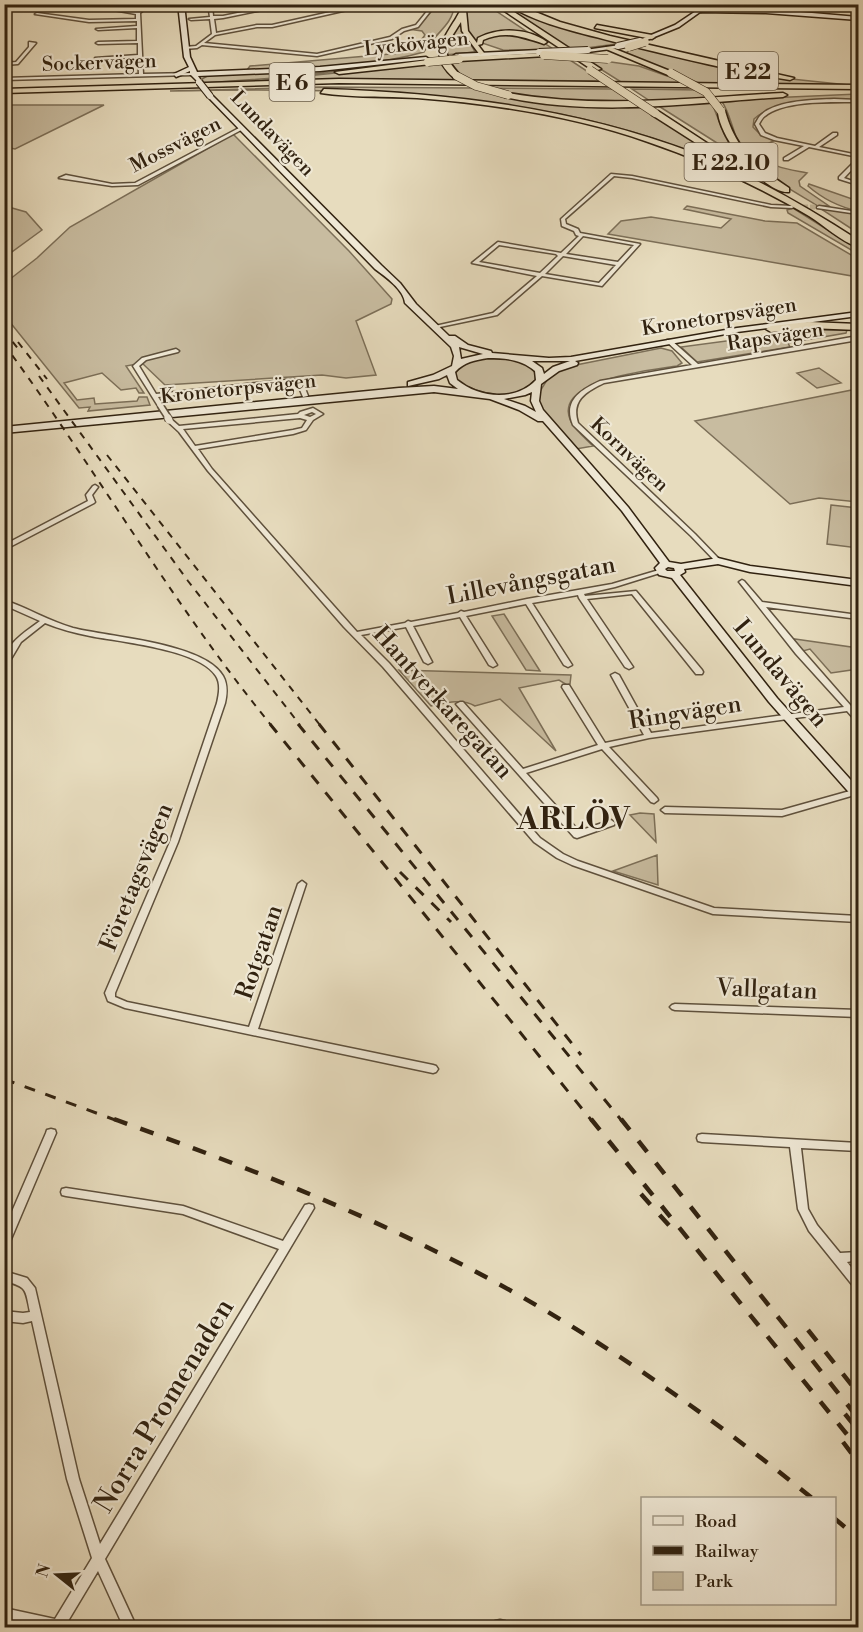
<svg xmlns="http://www.w3.org/2000/svg" width="863" height="1632" font-family="'Libre Bodoni',serif">
	<rect width="100%" height="100%" fill="#e7dcbe"/>
	<filter id="stains"><feTurbulence type="fractalNoise" baseFrequency=".00333" numOctaves="4"/><feColorMatrix values="0 0 0 0 .2 0 0 0 0 .09 0 0 0 0 .02 0 0 0 .5 -.17"/></filter>
	<radialGradient id="worn" r=".72"><stop offset=".6" stop-color="#630" stop-opacity="0"/><stop offset="1" stop-color="#630" stop-opacity=".3"/></radialGradient>
	<path fill="#c8bca0" stroke="#7c6f58" stroke-width="1.5" d="M 437,5 L 454,5 C 454,24 433,35 424,52 C 368,68 305,67 247,70 L 250,66 L 402,53 L 411,48 L 377,50 C 393,41 415,52 425,35 L 422,31 L 408,29 L 419,25 Z
		M 466,5 L 487,5 L 532,35 L 493,33 L 477,40 L 480,47 L 478,48 C 467,33 465,23 466,5 Z
		M 501,5 L 508,5 L 534,16 L 624,43 L 571,50 Z
		M 461,20 L 463,30 L 475,52 L 445,55 L 446,49 Z
		M 514,34 L 544,43 L 556,51 L 503,50 L 482,43 L 481,41 L 490,35 Z
		M 636,46 L 782,78 L 858,86 L 699,83 L 628,55 L 627,52 Z
		M 523,56 L 564,56 L 602,81 L 470,80 L 453,71 L 447,62 Z
		M 583,58 L 639,66 L 687,83 L 621,82 Z
		M 437,59 L 288,77 L 204,83 L 202,79 L 209,75 L 319,70 Z
		M 440,62 L 445,69 L 460,80 L 259,81 Z
		M 319,87 L 475,88 L 499,95 L 640,106 L 758,183 C 738,173 718,162 696,154 C 536,89 340,87 170,91 Z
		M 489,88 L 614,89 L 637,104 C 587,104 537,102 489,88 Z
		M 632,89 L 700,90 L 709,99 L 653,103 Z
		M 858,94 L 858,100 C 830,98 775,99 754,119 L 753,127 L 759,133 L 775,140 L 760,148 L 758,152 C 771,168 787,169 807,173 L 799,181 L 800,186 L 829,206 L 818,206 C 794,191 754,171 741,147 C 732,132 731,114 721,100 Z
		M 711,101 L 725,136 L 736,155 L 657,105 Z
		M 5,105 L 104,105 L 15,149 L 5,147 Z
		M 233,134 L 349,251 L 392,299 L 391,304 L 356,321 L 376,375 L 346,378 L 322,375 L 165,385 L 142,363 L 126,366 L 144,393 L 139,393 L 136,388 L 121,390 L 102,373 L 64,383 L 77,400 L 94,398 L 95,404 L 137,401 L 139,397 L 147,397 L 150,405 L 88,411 L 90,407 L 79,408 L 5,316 L 5,283 L 37,258 L 70,227 Z
		M 809,184 L 858,201 L 858,211 C 839,207 824,200 808,186 Z
		M 5,206 L 26,212 L 42,230 L 5,257 Z
		M 687,206 L 765,221 L 797,223 L 858,259 L 858,277 L 608,234 L 621,221 L 651,217 L 721,228 L 731,219 L 684,209 Z
		M 793,208 L 858,249 L 858,254 L 788,213 L 787,210 Z
		M 822,208 L 858,214 L 858,233 L 821,209 Z
		M 809,330 L 847,330 L 846,333 L 788,343 L 790,347 L 697,362 L 681,347 Z
		M 661,348 L 672,351 L 682,363 L 677,366 C 654,370 550,379 571,422 C 576,431 586,439 593,446 L 576,449 L 544,415 L 537,396 L 547,380 L 555,373 L 566,367 Z
		M 488,358 C 505,358 526,358 536,374 L 535,380 C 514,403 480,395 457,381 L 455,374 L 461,366 L 468,362 Z
		M 819,368 L 841,383 L 817,388 L 797,373 Z
		M 857,389 L 858,502 L 819,498 L 790,504 L 695,421 Z
		M 831,505 L 858,508 L 858,548 L 827,544 Z
		M 504,614 L 540,671 L 526,670 L 492,616 Z
		M 788,638 L 858,648 L 858,669 L 831,673 L 810,649 L 799,652 Z
		M 399,670 L 571,675 L 570,684 L 567,685 L 559,680 L 519,688 L 556,751 L 500,699 L 475,706 C 462,698 445,703 431,706 Z
		M 640,813 L 654,814 L 656,842 L 630,815 Z
		M 657,855 L 658,885 L 613,871 Z"/>
	<g fill="none" stroke-linecap="round" stroke-linejoin="round">
		<path stroke="#c3b79b" stroke-width="5" stroke-dasharray="5 2" stroke-linecap="butt" d="M 796,207 L 819,207"/>
		<defs>
			<path id="street" d="M 91,4 L 137,12 L 147,4 L 151,4 L 140,13 L 143,74 L 193,73 L 195,74 L 193,75 L 4,80 L 4,78 L 139,74 L 138,57 L 111,59 L 95,58 L 138,55 L 138,43 L 98,44 L 96,43 L 98,42 L 137,41 L 137,28 L 98,30 L 96,29 L 137,26 L 137,21 L 89,22 L 35,14 L 37,13 L 89,20 L 136,19 L 136,14 L 80,4 Z
				M 208,4 L 212,4 L 213,16 L 223,16 L 282,4 L 291,4 L 223,18 L 214,19 L 216,33 L 257,25 L 272,25 L 366,4 L 374,4 L 272,27 L 257,27 L 215,35 L 204,43 L 317,54 L 390,37 L 402,29 L 416,25 L 433,4 L 436,4 L 418,27 L 404,31 L 392,39 L 317,56 L 202,45 L 197,48 L 184,49 L 185,47 L 196,46 L 212,34 L 210,19 L 191,20 L 189,19 L 210,17 Z
				M 641,4 L 655,4 L 703,11 L 701,12 Z
				M 29,42 L 36,43 L 18,64 L 4,65 L 4,63 L 16,62 L 29,47 Z
				M 834,99 L 858,100 L 858,102 C 834,102 784,100 765,116 C 763,117 760,122 759,124 L 765,133 L 777,138 L 815,146 L 833,133 L 837,133 L 837,135 L 819,147 L 858,155 L 858,157 L 809,147 L 788,160 L 784,160 L 784,158 L 804,146 L 774,140 L 761,135 L 755,124 C 757,121 758,118 760,116 C 775,100 814,100 834,99 Z
				M 239,128 L 243,129 L 138,185 L 112,186 L 59,178 L 66,175 L 112,184 L 135,183 Z
				M 856,160 L 858,160 L 858,163 L 844,178 L 858,183 L 858,185 L 839,179 L 839,177 Z
				M 611,174 L 632,176 L 771,205 L 792,206 L 794,207 L 792,208 L 771,207 L 632,178 L 614,176 L 565,219 L 566,224 L 578,229 L 580,233 L 640,244 L 602,286 L 542,276 L 497,315 L 435,328 L 435,326 L 493,313 L 537,276 L 472,263 L 498,242 L 561,253 L 579,236 L 576,235 L 574,231 L 562,226 L 561,219 ZM 583,236 L 634,245 L 618,262 L 566,254 ZM 499,245 L 556,254 L 558,256 L 540,273 L 479,262 ZM 563,256 L 616,265 L 599,283 L 545,274 Z
				M 819,206 L 858,212 L 858,214 L 817,208 L 817,207 Z
				M 858,336 L 858,340 L 604,383 C 585,392 571,401 578,423 L 695,534 L 720,560 L 720,562 L 716,562 L 691,536 L 573,425 C 563,401 580,390 600,381 L 692,365 L 667,342 L 667,340 L 671,340 L 698,364 Z
				M 176,349 L 179,351 L 178,352 L 146,360 L 139,366 L 156,394 L 294,379 L 303,383 L 308,396 L 303,397 L 298,385 L 293,383 L 158,397 L 163,405 L 158,406 L 133,366 L 142,358 Z
				M 313,408 L 323,414 L 313,420 L 306,430 L 293,434 L 198,449 L 212,469 L 357,632 L 405,623 L 408,621 L 411,622 L 458,613 L 461,611 L 464,612 L 527,599 L 612,584 L 659,570 L 663,570 L 664,571 L 663,572 L 615,587 L 584,594 L 585,596 L 636,591 L 702,670 L 703,672 L 702,674 L 696,674 L 632,594 L 587,599 L 633,667 L 629,669 L 625,667 L 579,598 L 578,595 L 532,603 L 572,665 L 568,667 L 564,665 L 526,604 L 466,616 L 497,665 L 493,667 L 489,665 L 460,617 L 413,626 L 432,662 L 428,664 L 424,662 L 406,627 L 361,635 L 389,663 L 540,838 L 563,854 L 578,861 L 714,908 L 858,916 L 858,922 L 713,914 L 572,865 L 557,858 L 534,842 L 383,667 L 344,627 L 208,471 L 179,432 L 166,420 L 171,419 L 179,426 L 298,414 L 300,412 ZM 312,412 L 316,414 L 310,417 L 304,415 ZM 300,418 L 307,420 L 302,428 L 293,430 L 195,446 L 183,429 Z
				M 95,485 L 98,487 L 92,495 L 95,502 L 94,503 L 4,550 L 4,545 L 88,501 L 86,495 L 93,486 Z
				M 742,580 L 744,581 L 762,602 L 858,615 L 858,619 L 766,607 L 802,650 L 851,706 L 858,705 L 858,709 L 855,710 L 858,714 L 858,720 L 855,720 L 847,711 L 649,738 L 609,747 L 657,798 L 658,800 L 654,803 L 651,802 L 602,749 L 526,773 L 579,831 L 611,820 L 615,823 L 614,825 L 577,838 L 574,837 L 456,704 L 460,702 L 463,702 L 523,769 L 598,745 L 562,687 L 563,685 L 569,685 L 605,743 L 644,735 L 611,675 L 615,673 L 619,675 L 651,733 L 844,707 L 796,654 L 740,583 L 739,582 Z
				M 4,600 C 28,608 49,621 73,628 C 108,637 205,643 223,676 C 228,685 227,694 225,703 L 178,842 L 115,993 L 115,997 L 127,1002 L 249,1027 L 298,884 L 302,881 L 306,884 L 258,1029 L 433,1065 L 436,1066 L 438,1069 L 436,1072 L 433,1073 L 125,1008 L 108,1001 L 105,993 L 170,842 L 217,703 C 219,694 221,684 216,676 C 199,649 120,642 90,636 C 75,633 60,629 45,623 L 21,642 L 8,664 L 4,666 C 4,644 24,633 40,621 L 4,605 Z
				M 857,789 L 858,790 L 858,794 L 782,816 L 665,813 L 661,810 L 665,807 L 782,810 Z
				M 675,1004 L 858,1010 L 858,1017 L 675,1010 L 672,1009 L 670,1007 L 672,1005 Z
				M 51,1129 L 55,1130 L 56,1133 L 9,1244 L 8,1247 L 4,1248 L 4,1230 L 46,1133 L 47,1130 Z
				M 702,1134 L 858,1143 L 858,1151 L 801,1148 L 808,1209 L 817,1225 L 840,1253 L 858,1252 L 858,1260 L 847,1262 L 858,1276 L 858,1289 L 854,1287 L 809,1231 L 798,1209 L 790,1147 L 702,1142 L 698,1141 L 697,1138 L 698,1135 Z
				M 66,1188 L 183,1206 L 283,1241 L 305,1205 L 309,1204 L 313,1205 L 314,1208 L 105,1559 L 137,1628 L 124,1628 L 98,1571 L 68,1621 L 74,1623 L 75,1628 L 37,1628 L 4,1621 L 4,1608 L 55,1619 L 92,1558 L 67,1479 L 32,1321 L 23,1323 L 4,1321 L 4,1311 L 23,1313 L 30,1312 C 25,1289 28,1287 4,1281 L 4,1271 L 27,1278 L 35,1288 L 79,1479 L 100,1544 L 279,1249 L 183,1214 L 66,1196 L 62,1195 L 61,1192 L 62,1189 Z
				M 500,1620 L 505,1621 L 507,1628 L 494,1628 L 495,1621 Z"/>
			<path id="secondary" d="M 178,4 L 184,4 L 190,57 L 197,72 L 320,67 L 426,57 L 429,59 L 320,71 L 198,76 L 200,79 L 197,81 L 190,74 L 190,71 L 176,77 L 174,74 L 189,67 L 184,57 Z
				M 705,5 L 708,7 L 705,9 L 766,9 L 858,17 L 858,20 L 766,13 L 700,12 L 679,27 L 642,42 L 637,41 L 675,25 Z
				M 620,45 L 618,48 L 588,52 L 585,50 Z
				M 539,50 L 541,53 L 456,58 L 453,56 L 456,54 Z
				M 208,95 L 212,95 L 381,265 L 400,283 L 416,304 L 449,336 L 455,336 L 468,345 L 491,351 L 492,353 L 549,358 L 571,357 L 737,328 L 858,312 L 858,316 L 737,332 L 575,361 L 578,363 L 577,365 L 559,371 L 541,384 L 539,401 L 543,410 L 628,507 L 669,562 L 681,564 L 718,558 L 750,566 L 858,580 L 858,586 L 750,572 L 718,564 L 684,569 L 685,572 L 680,575 L 777,698 L 858,788 L 858,799 L 854,798 L 769,702 L 672,578 L 659,575 L 655,568 L 660,563 L 622,511 L 543,421 L 538,421 L 519,410 L 490,399 L 434,392 L 4,433 L 4,427 L 399,388 L 434,386 L 458,389 L 450,383 L 447,375 L 439,379 L 408,386 L 408,382 L 433,375 L 452,366 L 454,356 L 451,347 L 405,303 C 404,290 386,277 375,269 L 208,97 ZM 459,347 L 483,354 L 461,359 ZM 488,358 C 505,358 521,359 535,371 L 536,380 C 515,402 479,398 457,380 L 455,372 C 464,362 475,360 488,358 ZM 532,361 L 570,361 L 553,367 L 544,374 L 542,368 ZM 532,392 L 531,401 L 536,412 L 525,406 L 504,399 L 525,395 ZM 668,567 L 674,568 L 675,571 L 667,571 L 665,569 Z"/>
			<path id="highway" d="M 494,4 L 502,4 L 601,69 L 594,71 Z
				M 506,4 L 516,4 L 560,22 L 610,36 L 794,78 L 790,80 C 732,71 676,57 619,43 C 582,33 539,25 506,4 Z
				M 463,8 L 466,10 L 468,31 L 477,43 L 478,38 C 499,27 528,28 547,42 L 544,44 C 523,37 505,30 483,40 L 482,44 L 478,45 L 484,53 L 480,55 L 462,31 L 461,22 C 445,47 439,53 461,76 L 454,78 C 431,58 439,46 453,23 C 457,18 459,11 463,8 Z
				M 597,25 L 652,35 L 655,37 L 652,39 L 595,28 Z
				M 606,47 L 610,47 L 675,73 L 668,75 L 606,49 Z
				M 544,53 L 546,56 L 459,61 L 455,59 L 459,57 Z
				M 428,60 L 431,64 L 339,74 L 335,72 Z
				M 339,79 L 858,85 L 858,89 L 339,83 L 4,93 L 4,89 Z
				M 324,89 C 450,93 575,108 694,153 C 752,175 807,207 858,240 L 858,247 C 841,242 824,225 809,216 C 758,186 704,161 648,142 C 574,116 494,104 417,98 C 385,96 352,98 321,93 Z
				M 508,93 C 600,109 690,98 783,93 L 787,95 L 783,97 C 691,103 597,117 505,97 L 505,93 Z
				M 718,109 L 725,111 C 736,150 756,166 789,188 L 789,192 C 764,194 716,135 718,109 Z
				M 652,111 L 658,111 L 742,166 L 735,168 L 652,115 Z
				M 809,322 L 858,324 L 858,330 L 809,328 L 771,332 L 766,329 L 771,326 Z"/>
		</defs>
		<use href="#street" stroke="#5e503c" stroke-width="3"/>
		<use href="#secondary" stroke="#312210" stroke-width="3"/>
		<use href="#highway" stroke="#312210" stroke-width="3"/>
		<use href="#street" fill="#efe8d5" fill-rule="evenodd"/>
		<use href="#secondary" fill="#efe8d5" fill-rule="evenodd"/>
		<use href="#highway" fill="#e7dcbe" fill-rule="evenodd"/>
		<path stroke="#312210" stroke-width="2" stroke-dasharray="7 7" stroke-linecap="butt" d="M 4,331 L 19,350
			M 18,342 L 47,379
			M 4,344 C 96,469 173,605 271,725
			M 39,376 L 188,581 L 300,725
			M 107,455 L 320,725"/>
		<path stroke="#312210" stroke-width="3" stroke-dasharray="11 11" stroke-linecap="butt" d="M 270,724 L 592,1121
			M 298,724 L 622,1121
			M 319,724 L 581,1055
			M 400,872 L 451,922
			M 4,1079 L 118,1121"/>
		<path stroke="#312210" stroke-width="4.5" stroke-dasharray="14 14" stroke-linecap="butt" d="M 114,1119 C 224,1159 333,1200 437,1252 C 572,1318 695,1404 812,1498
			M 591,1119 L 858,1448
			M 621,1119 L 858,1418
			M 641,1194 L 674,1231
			M 808,1330 L 858,1393
			M 845,1414 L 858,1430
			M 843,1442 L 858,1462
			M 834,1518 L 858,1538"/>
		<defs>
			<path id="street-bridge-far1" d="M 160,405 L 169,419"/>
			<path id="street-bridge" d="M 168,418 L 169,420"/>
			<path id="secondary-bridge" d="M 618,46 L 640,41
				M 539,52 L 588,50
				M 199,82 L 210,96"/>
			<path id="highway-bridge" d="M 629,47 L 645,42
				M 544,55 L 608,59
				M 428,62 L 459,59
				M 590,70 L 655,113
				M 671,73 L 706,92 L 721,111
				M 457,76 L 476,86 L 508,95"/>
		</defs>
		<use href="#street-bridge-far1" stroke="#5e503c" stroke-width="8" stroke-linecap="butt"/>
		<use href="#street-bridge" stroke="#5e503c" stroke-width="9" stroke-linecap="butt"/>
		<use href="#secondary-bridge" stroke="#312210" stroke-width="8" stroke-linecap="butt"/>
		<use href="#highway-bridge" stroke="#312210" stroke-width="9" stroke-linecap="butt"/>
		<use href="#street-bridge-far1" stroke="#efe8d5" stroke-width="5"/>
		<use href="#street-bridge" stroke="#efe8d5" stroke-width="7"/>
		<use href="#secondary-bridge" stroke="#efe8d5" stroke-width="6"/>
		<use href="#highway-bridge" stroke="#e7dcbe" stroke-width="8"/>
	</g>
	<g text-anchor="middle" stroke-width="4.5" stroke-linejoin="round" paint-order="stroke">
		<g font-size="20" fill="#312210" stroke="#efe8d5">
			<text transform="translate(416 43) rotate(-6)" y="7">Lyckövägen</text>
			<text transform="translate(99 62) rotate(-2)" y="7">Sockervägen</text>
			<text transform="translate(273 133) rotate(46)" y="7">Lundavägen</text>
			<text transform="translate(175 144) rotate(-27)" y="7">Mossvägen</text>
			<text transform="translate(719 316) rotate(-9)" y="7">Kronetorpsvägen</text>
			<text transform="translate(775 336) rotate(-9)" y="7">Rapsvägen</text>
			<text transform="translate(238 388) rotate(-6)" y="7">Kronetorpsvägen</text>
			<text transform="translate(630 454) rotate(43)" y="7">Kornvägen</text>
		</g>
		<g fill="#efe8d5" stroke="#6a5d4b" stroke-width="1.5">
			<rect x="718" y="52" width="60" height="38" rx="4.5"/>
			<rect x="269.5" y="63" width="45" height="38" rx="4.5"/>
			<rect x="684.5" y="143" width="93" height="38" rx="4.5"/>
		</g>
		<g font-size="22" font-weight="bold" fill="#312210">
			<text x="748" y="79">E 22</text>
			<text x="292" y="90">E 6</text>
			<text x="731" y="170">E 22.10</text>
		</g>
		<g font-size="24" fill="#312210" stroke="#efe8d5">
			<text transform="translate(531 580) rotate(-11)" y="8">Lillevångsgatan</text>
			<text transform="translate(781 673) rotate(50)" y="8">Lundavägen</text>
			<text transform="translate(443 702) rotate(48)" y="8">Hantverkaregatan</text>
			<text transform="translate(685 712) rotate(-9)" y="8">Ringvägen</text>
			<text transform="translate(136 877) rotate(-68)" y="8">Företagsvägen</text>
			<text transform="translate(259 952) rotate(-71)" y="8">Rotgatan</text>
			<text transform="translate(767 989) rotate(2)" y="8">Vallgatan</text>
		</g>
		<g font-size="28" fill="#312210" stroke="#efe8d5">
			<text transform="translate(163 1405) rotate(-59)" y="10">Norra Promenaden</text>
		</g>
		<g font-size="30" font-weight="bold" letter-spacing="1.5" fill="#312210" stroke="#efe8d5">
			<text x="574" y="829">ARLÖV</text>
		</g>
	</g>
	<rect width="863" height="1632" fill="none" stroke="#e7dcbe" stroke-width="24"/>
	<rect x="6" y="6" width="851" height="1620" fill="none" stroke="#312210" stroke-width="3"/>
	<rect x="12" y="12" width="839" height="1608" fill="none" stroke="#312210" stroke-width="1.5"/>
	<rect x="641" y="1497" width="195" height="108" fill="#efe8d5" stroke="#a39986" stroke-width="1.5"/>
	<rect x="653" y="1516" width="30" height="9" fill="#efe8d5" stroke="#a39986" stroke-width="1.5"/>
	<text x="695" y="1527" font-size="18" fill="#312210">Road</text>
	<rect x="653" y="1546" width="30" height="9" fill="#312210" stroke="#a39986" stroke-width="1.5"/>
	<text x="695" y="1557" font-size="18" fill="#312210">Railway</text>
	<rect x="653" y="1572" width="30" height="18" fill="#c8bca0" stroke="#a39986" stroke-width="1.5"/>
	<text x="695" y="1587" font-size="18" fill="#312210">Park</text>
	<g transform="translate(57 1575) rotate(288)" stroke="#efe8d5" stroke-width="4.5" paint-order="stroke">
	<path d="M0-4.5L10 22L0 15L-10 22Z" fill="#312210"/>
	<text y="-9" font-size="16" font-weight="bold" text-anchor="middle" fill="#312210">N</text>
	</g>
	<rect width="100%" height="100%" filter="url(#stains)"/>
	<rect width="100%" height="100%" fill="url(#worn)"/>
</svg>
